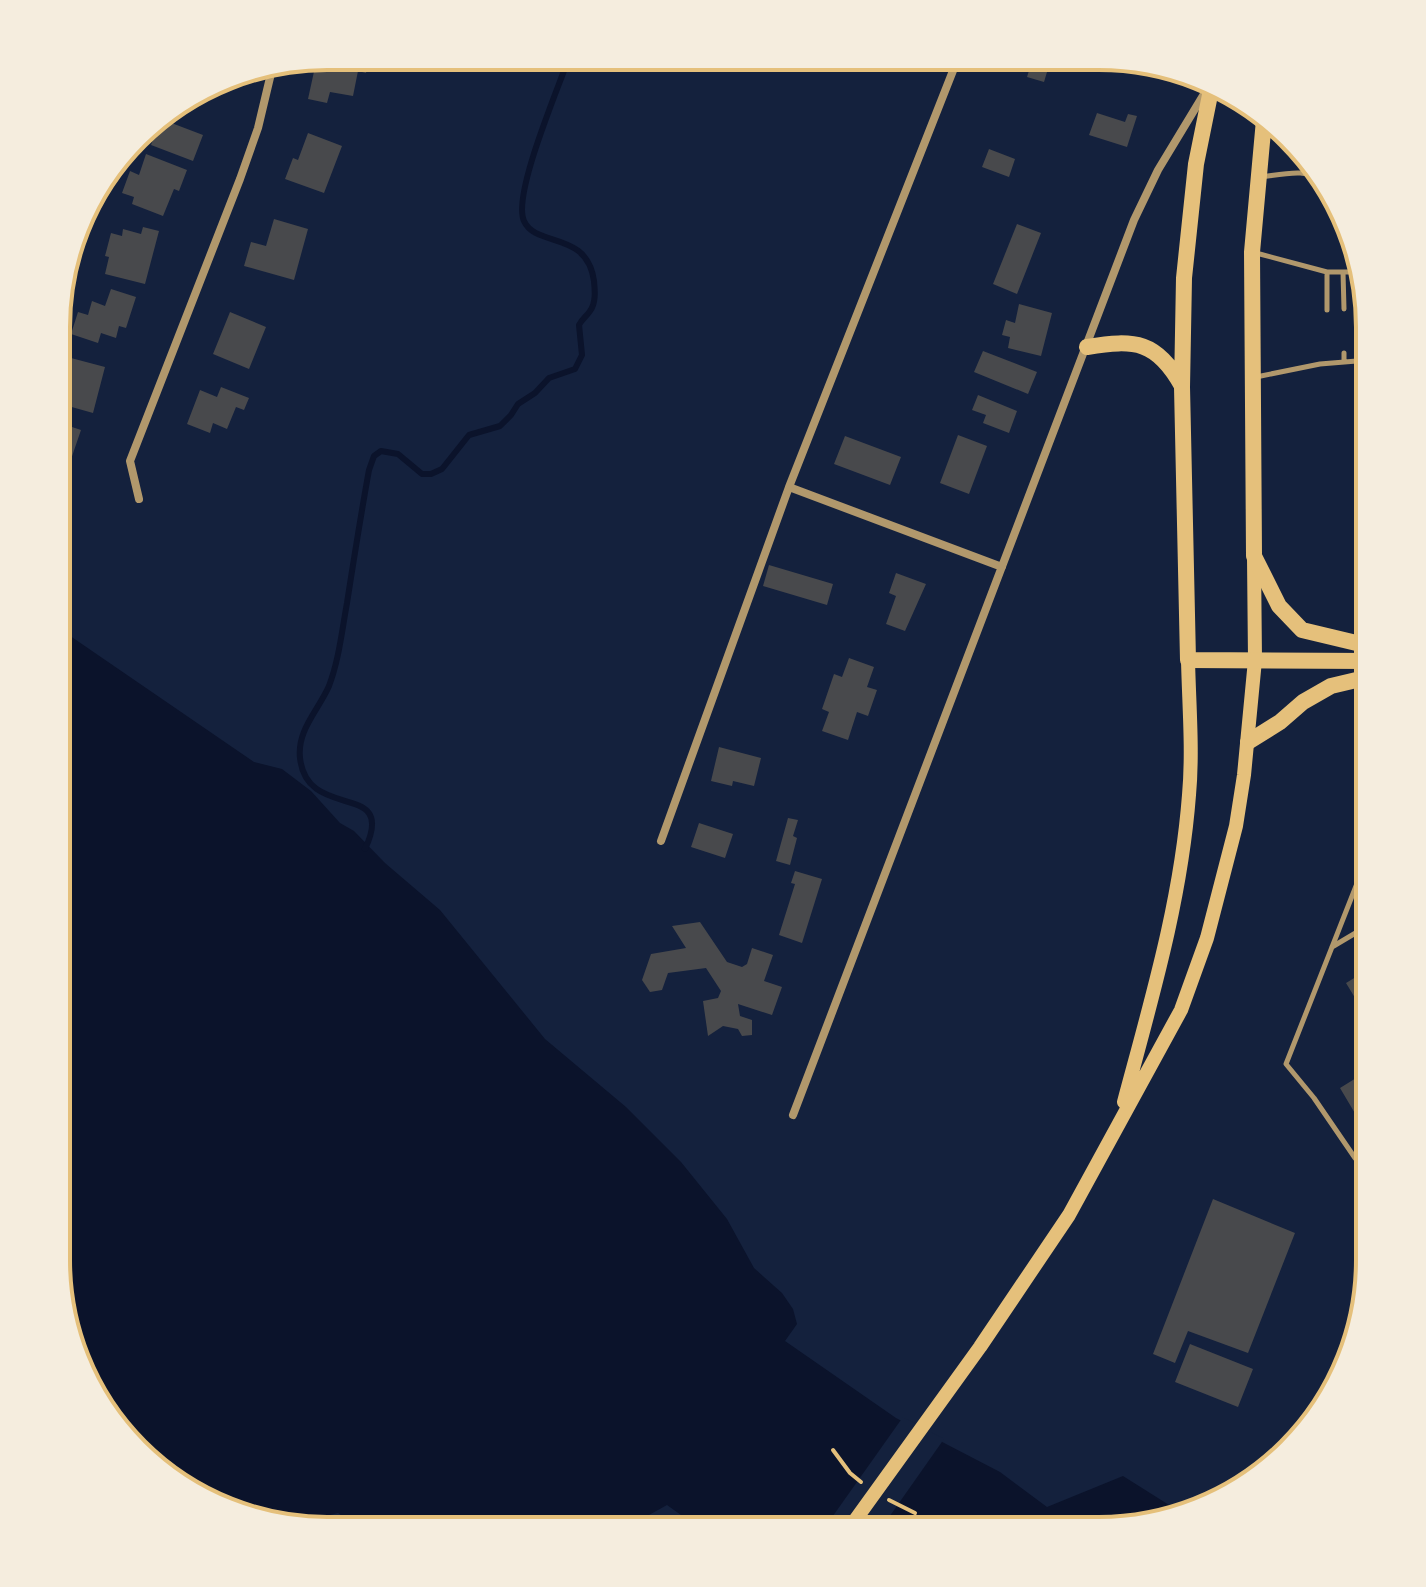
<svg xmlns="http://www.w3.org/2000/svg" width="1426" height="1587" font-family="Figtree,sans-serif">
	<rect width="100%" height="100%" fill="#14213d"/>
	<path fill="#0b132b" d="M 60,629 L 254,762 L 282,769 L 311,791 L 340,823 L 354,831 L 385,863 L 440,910 L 545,1039 L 626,1107 L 681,1162 L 727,1219 L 754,1268 L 782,1293 L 793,1309 L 797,1324 L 785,1341 L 896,1418 L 1000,1472 L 1047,1507 L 1123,1476 L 1177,1510 L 1116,1530 L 702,1530 L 667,1505 L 622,1530 L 473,1530 L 403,1522 L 371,1526 L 352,1523 L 338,1513 L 292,1525 L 191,1494 L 101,1410 L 57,1277 Z"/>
	<path fill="#14213d" d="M 903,1417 L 944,1439 L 880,1530 L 823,1530 Z"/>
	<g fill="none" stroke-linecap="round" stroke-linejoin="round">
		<path stroke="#0b132b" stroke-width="6" d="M 365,849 C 398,779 307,823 300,758 C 297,730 318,711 329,686 C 339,660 342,630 347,603 C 354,558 361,514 369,470 L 374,456 L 381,451 L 398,454 L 422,474 L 431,474 L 442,469 L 469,435 L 500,426 L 511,415 L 518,404 L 535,393 L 549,378 L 575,369 L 582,355 L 579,325 C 582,319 587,316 590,311 C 596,303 595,291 594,281 C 587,230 536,248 524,221 C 512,195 559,87 569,57"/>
	</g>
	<path fill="#48494c" d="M 370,56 L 366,73 L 358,71 L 353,96 L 330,92 L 327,103 L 308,99 L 315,67 L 319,67 L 320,57 Z
		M 1033,58 L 1050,62 L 1044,82 L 1027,77 Z
		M 1097,113 L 1125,122 L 1128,114 L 1137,116 L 1127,147 L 1089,135 Z
		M 161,119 L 203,135 L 193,161 L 151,145 Z
		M 308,133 L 342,146 L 324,193 L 285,179 L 293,158 L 298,160 Z
		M 989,149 L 1015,159 L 1009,177 L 982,167 Z
		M 146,154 L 187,170 L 179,191 L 174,189 L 163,216 L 132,204 L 134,197 L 122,193 L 130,171 L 139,175 Z
		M 274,219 L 308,229 L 294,280 L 244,266 L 251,242 L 266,246 Z
		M 1017,224 L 1041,233 L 1017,294 L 993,284 Z
		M 143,227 L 159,231 L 145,284 L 105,274 L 109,257 L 105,256 L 111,233 L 122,236 L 123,229 L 141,234 Z
		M 111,289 L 136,297 L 126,328 L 119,326 L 116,338 L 101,333 L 98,343 L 71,334 L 78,312 L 88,315 L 92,301 L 105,306 Z
		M 1019,304 L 1052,313 L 1041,356 L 1008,348 L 1010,337 L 1002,335 L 1006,320 L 1015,323 Z
		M 230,312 L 266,327 L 249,369 L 213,354 Z
		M 983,351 L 1037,372 L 1028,394 L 974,372 Z
		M 71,358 L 105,367 L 93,413 L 61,404 L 61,373 L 67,374 Z
		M 221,387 L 249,398 L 244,410 L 236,407 L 227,429 L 213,423 L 210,433 L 187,424 L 200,390 L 217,397 Z
		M 978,395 L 1017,411 L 1009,433 L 983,423 L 986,415 L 972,410 Z
		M 60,423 L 81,430 L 67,471 L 60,469 Z
		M 958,435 L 987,446 L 969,494 L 940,483 Z
		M 845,436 L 901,457 L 890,485 L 834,464 Z
		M 769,565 L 833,584 L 827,605 L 763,586 Z
		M 896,573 L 926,584 L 905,631 L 886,624 L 896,596 L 889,593 Z
		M 849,658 L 874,667 L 867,687 L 877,690 L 868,716 L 857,712 L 848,740 L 822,731 L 829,712 L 822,709 L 834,674 L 842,677 Z
		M 719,747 L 761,758 L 754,786 L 733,781 L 732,786 L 711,781 Z
		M 788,818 L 798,820 L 793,836 L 797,838 L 790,865 L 776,861 Z
		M 699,823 L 733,834 L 725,858 L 691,847 Z
		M 795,871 L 822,879 L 802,943 L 779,935 L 795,884 L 791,883 Z
		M 700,922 L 727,962 L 742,967 L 747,964 L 752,948 L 773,955 L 764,981 L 782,987 L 772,1015 L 738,1004 L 740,1016 L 752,1020 L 752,1035 L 742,1036 L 738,1029 L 723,1026 L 708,1036 L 703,1001 L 718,998 L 721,991 L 706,968 L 668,973 L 662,990 L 650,992 L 642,980 L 651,954 L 686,948 L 672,926 Z
		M 1369,969 L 1369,1021 L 1346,983 Z
		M 1369,1070 L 1369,1137 L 1340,1088 Z
		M 1213,1199 L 1295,1233 L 1248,1353 L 1188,1331 L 1175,1363 L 1153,1354 Z
		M 1190,1344 L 1253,1369 L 1238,1407 L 1175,1382 Z"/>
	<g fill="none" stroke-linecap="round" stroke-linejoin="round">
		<path stroke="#e5c07b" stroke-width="4" d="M 833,1450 L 850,1473 L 861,1482
			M 889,1500 L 915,1513"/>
		<path stroke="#b1986c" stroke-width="5" d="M 1262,177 C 1284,174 1308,167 1327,183
			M 1256,253 L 1327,272 L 1357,272
			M 1327,272 L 1327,310
			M 1343,272 L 1344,309
			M 1361,285 L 1361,309
			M 1344,353 L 1344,362
			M 1256,377 L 1320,364 L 1369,360
			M 1332,947 L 1369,925
			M 1355,1158 L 1314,1098 L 1286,1064 L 1369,853"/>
		<path stroke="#b1986c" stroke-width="8" d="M 230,76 L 272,72
			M 789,487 L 1002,567
			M 139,499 L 130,461 L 240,179 L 258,128 L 273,65
			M 661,841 L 789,487 L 958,58
			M 793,1115 L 1134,220 L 1158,170 L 1207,89"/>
		<path stroke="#e5c07b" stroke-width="14" d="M 1124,1102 C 1151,1001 1181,901 1189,795 C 1193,751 1189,705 1188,660
			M 848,1530 L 980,1347 L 1069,1215 L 1181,1010 L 1207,938 L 1236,826 L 1244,775 L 1255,660 L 1254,558"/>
		<path stroke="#e5c07b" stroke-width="16" d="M 1212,85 L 1196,164 L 1184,278 L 1182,387 L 1188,660 L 1369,661
			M 1264,120 L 1252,252 L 1254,556 L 1279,606 L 1302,630 L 1369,646
			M 1087,347 C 1135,339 1157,341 1182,386
			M 1248,742 L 1280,722 L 1303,702 L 1331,686 L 1369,677"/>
	</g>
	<path d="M0 0H1426V1587H0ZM327 70H1099A257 257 0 0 1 1356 327V1260A257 257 0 0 1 1099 1517H327A257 257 0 0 1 70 1260V327A257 257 0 0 1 327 70Z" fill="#f5edde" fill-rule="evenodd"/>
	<path fill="none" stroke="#e5c07b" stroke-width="4" d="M327 70H1099A257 257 0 0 1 1356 327V1260A257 257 0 0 1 1099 1517H327A257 257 0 0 1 70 1260V327A257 257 0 0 1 327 70Z"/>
</svg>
